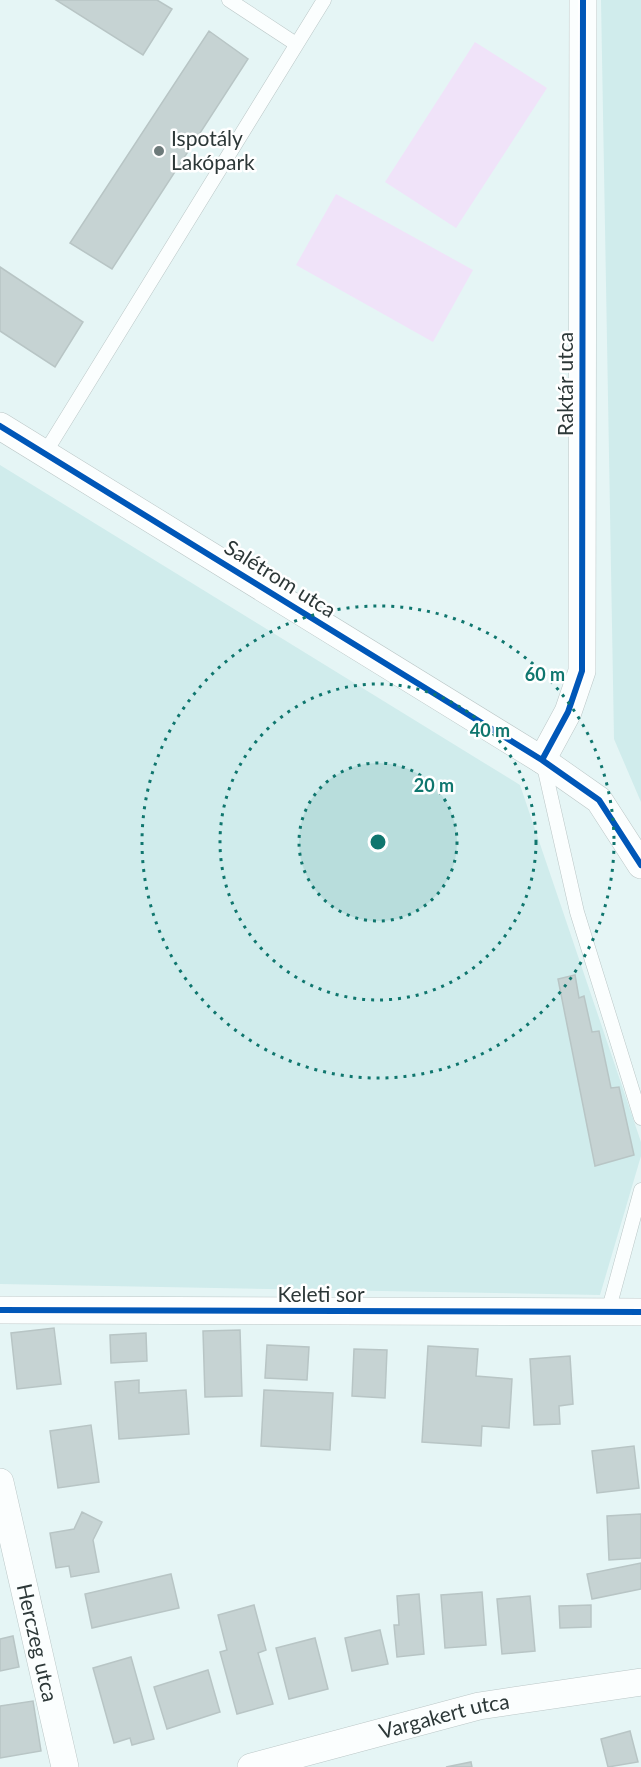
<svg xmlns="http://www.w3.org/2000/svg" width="641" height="1767" font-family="Lato,sans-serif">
	<rect width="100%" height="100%" fill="#e5f5f5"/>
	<path fill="#d0ecec" d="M 601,0 L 641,0 L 641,802 L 614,739 Z
		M 0,465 L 520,785 L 641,1142 L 641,1156 L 600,1295 L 0,1284 Z"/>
	<path fill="#f0e3f9" d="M 475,42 L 547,88 L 456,228 L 385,182 Z
		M 336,194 L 473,270 L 433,342 L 296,265 Z"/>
	<path fill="#c6d3d3" stroke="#b8c5c5" stroke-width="1.5" d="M 56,0 L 157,0 L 172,9 L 143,55 Z
		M 209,31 L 248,59 L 112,269 L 70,243 Z
		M 0,267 L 83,322 L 55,367 L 0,331 Z
		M 575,975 L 579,998 L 584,996 L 592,1032 L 599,1031 L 611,1088 L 619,1087 L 634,1155 L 595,1166 L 558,979 Z
		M 54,1328 L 61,1384 L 17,1389 L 11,1333 Z
		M 240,1330 L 242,1396 L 205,1397 L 203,1331 Z
		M 146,1333 L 147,1361 L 111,1363 L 110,1335 Z
		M 267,1345 L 309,1347 L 307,1380 L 265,1378 Z
		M 428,1346 L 478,1349 L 476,1376 L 512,1379 L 509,1428 L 482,1426 L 481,1446 L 422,1442 Z
		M 354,1349 L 387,1350 L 385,1398 L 352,1396 Z
		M 570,1356 L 573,1404 L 559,1406 L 560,1424 L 534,1425 L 530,1359 Z
		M 139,1380 L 139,1393 L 186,1390 L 189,1434 L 119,1439 L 115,1382 Z
		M 264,1390 L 333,1393 L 330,1450 L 261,1446 Z
		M 91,1425 L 99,1482 L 58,1488 L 50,1431 Z
		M 634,1446 L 639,1488 L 597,1493 L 592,1451 Z
		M 82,1512 L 102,1522 L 93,1540 L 99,1572 L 71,1577 L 69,1566 L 56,1568 L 50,1533 L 74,1529 Z
		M 641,1514 L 641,1558 L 609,1560 L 607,1516 Z
		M 641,1563 L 641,1589 L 592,1599 L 587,1574 Z
		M 171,1574 L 179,1608 L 92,1628 L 85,1594 Z
		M 482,1592 L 486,1645 L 445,1648 L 441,1595 Z
		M 419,1594 L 424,1654 L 397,1657 L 394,1625 L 399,1625 L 397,1596 Z
		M 530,1596 L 535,1651 L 502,1654 L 497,1599 Z
		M 254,1605 L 266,1650 L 258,1653 L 273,1704 L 237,1714 L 220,1652 L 227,1650 L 218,1615 Z
		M 591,1605 L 591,1627 L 560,1628 L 559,1606 Z
		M 380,1630 L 388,1664 L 352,1671 L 345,1638 Z
		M 13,1636 L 19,1667 L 0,1671 L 0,1639 Z
		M 315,1638 L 328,1689 L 289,1699 L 276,1648 Z
		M 131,1657 L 154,1739 L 132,1745 L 130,1738 L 114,1743 L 93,1668 Z
		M 208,1670 L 220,1712 L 167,1729 L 154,1687 Z
		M 33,1701 L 41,1751 L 0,1758 L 0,1706 Z
		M 630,1731 L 638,1762 L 608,1767 L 601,1739 Z
		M 471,1762 L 472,1767 L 446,1767 Z"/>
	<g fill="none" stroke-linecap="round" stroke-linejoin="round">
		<defs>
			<path id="service" d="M 229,0 L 296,44
				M 45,453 L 324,0
				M 543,762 L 577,912 L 641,1118
				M 608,1312 L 641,1190"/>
			<g id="minor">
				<path d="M 0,426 L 542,760 L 599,800 L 641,865"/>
				<path d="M 542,760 L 568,712 L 582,671 L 583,0"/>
				<path d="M 0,1310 L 641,1312"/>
				<path id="s1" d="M 0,1482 L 65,1767"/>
				<path id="s2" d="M 251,1767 L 479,1706 L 641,1682"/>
			</g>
		</defs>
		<use href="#service" stroke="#bbc7c7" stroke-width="15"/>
		<use href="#minor" stroke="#bbc7c7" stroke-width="28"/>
		<use href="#service" stroke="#fbfefe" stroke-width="14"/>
		<use href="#minor" stroke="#fbfefe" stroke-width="27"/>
		<defs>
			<path id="cycleway" d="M 0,426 L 542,760 L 599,800 L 641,865
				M 542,760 L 568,712 L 582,671 L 583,0
				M 0,1310 L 641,1312"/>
		</defs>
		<use href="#cycleway" stroke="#fff" stroke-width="10"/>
		<use href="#cycleway" stroke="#0057b8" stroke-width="6"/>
	</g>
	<circle cx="378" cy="842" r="79" fill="#0f766e" fill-opacity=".12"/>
	<g fill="none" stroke="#0f766e" stroke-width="3" stroke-dasharray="3 6">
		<circle cx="378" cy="842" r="79"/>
		<circle cx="378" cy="842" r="158"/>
		<circle cx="378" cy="842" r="236"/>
	</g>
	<circle fill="#6d7a7a" stroke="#fff" stroke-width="2" cx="159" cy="151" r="6"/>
	<g text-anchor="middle" stroke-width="5" stroke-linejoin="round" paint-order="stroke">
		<g font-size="21" fill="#2d3838" stroke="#fff" text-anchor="start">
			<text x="171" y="146">Ispotály<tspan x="171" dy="24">Lakópark</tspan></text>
		</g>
		<g font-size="21" fill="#2d3838" stroke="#fff">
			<text transform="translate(566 384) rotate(-90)" y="7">Raktár utca</text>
			<text transform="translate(280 579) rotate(32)" y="7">Salétrom utca</text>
			<text x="321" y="1302">Keleti sor</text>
			<text dy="7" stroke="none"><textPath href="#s1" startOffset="165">Herczeg utca</textPath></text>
			<text dy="7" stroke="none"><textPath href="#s2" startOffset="200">Vargakert utca</textPath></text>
		</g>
	</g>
	<circle cx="378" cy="842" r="9" fill="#0f766e" stroke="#fff" stroke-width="3"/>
	<g font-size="18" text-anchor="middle" font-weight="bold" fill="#0f766e" stroke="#fff" stroke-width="5" stroke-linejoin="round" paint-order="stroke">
		<text x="545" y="681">60 m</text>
		<text x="490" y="737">40 m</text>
		<text x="434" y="792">20 m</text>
	</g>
</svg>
